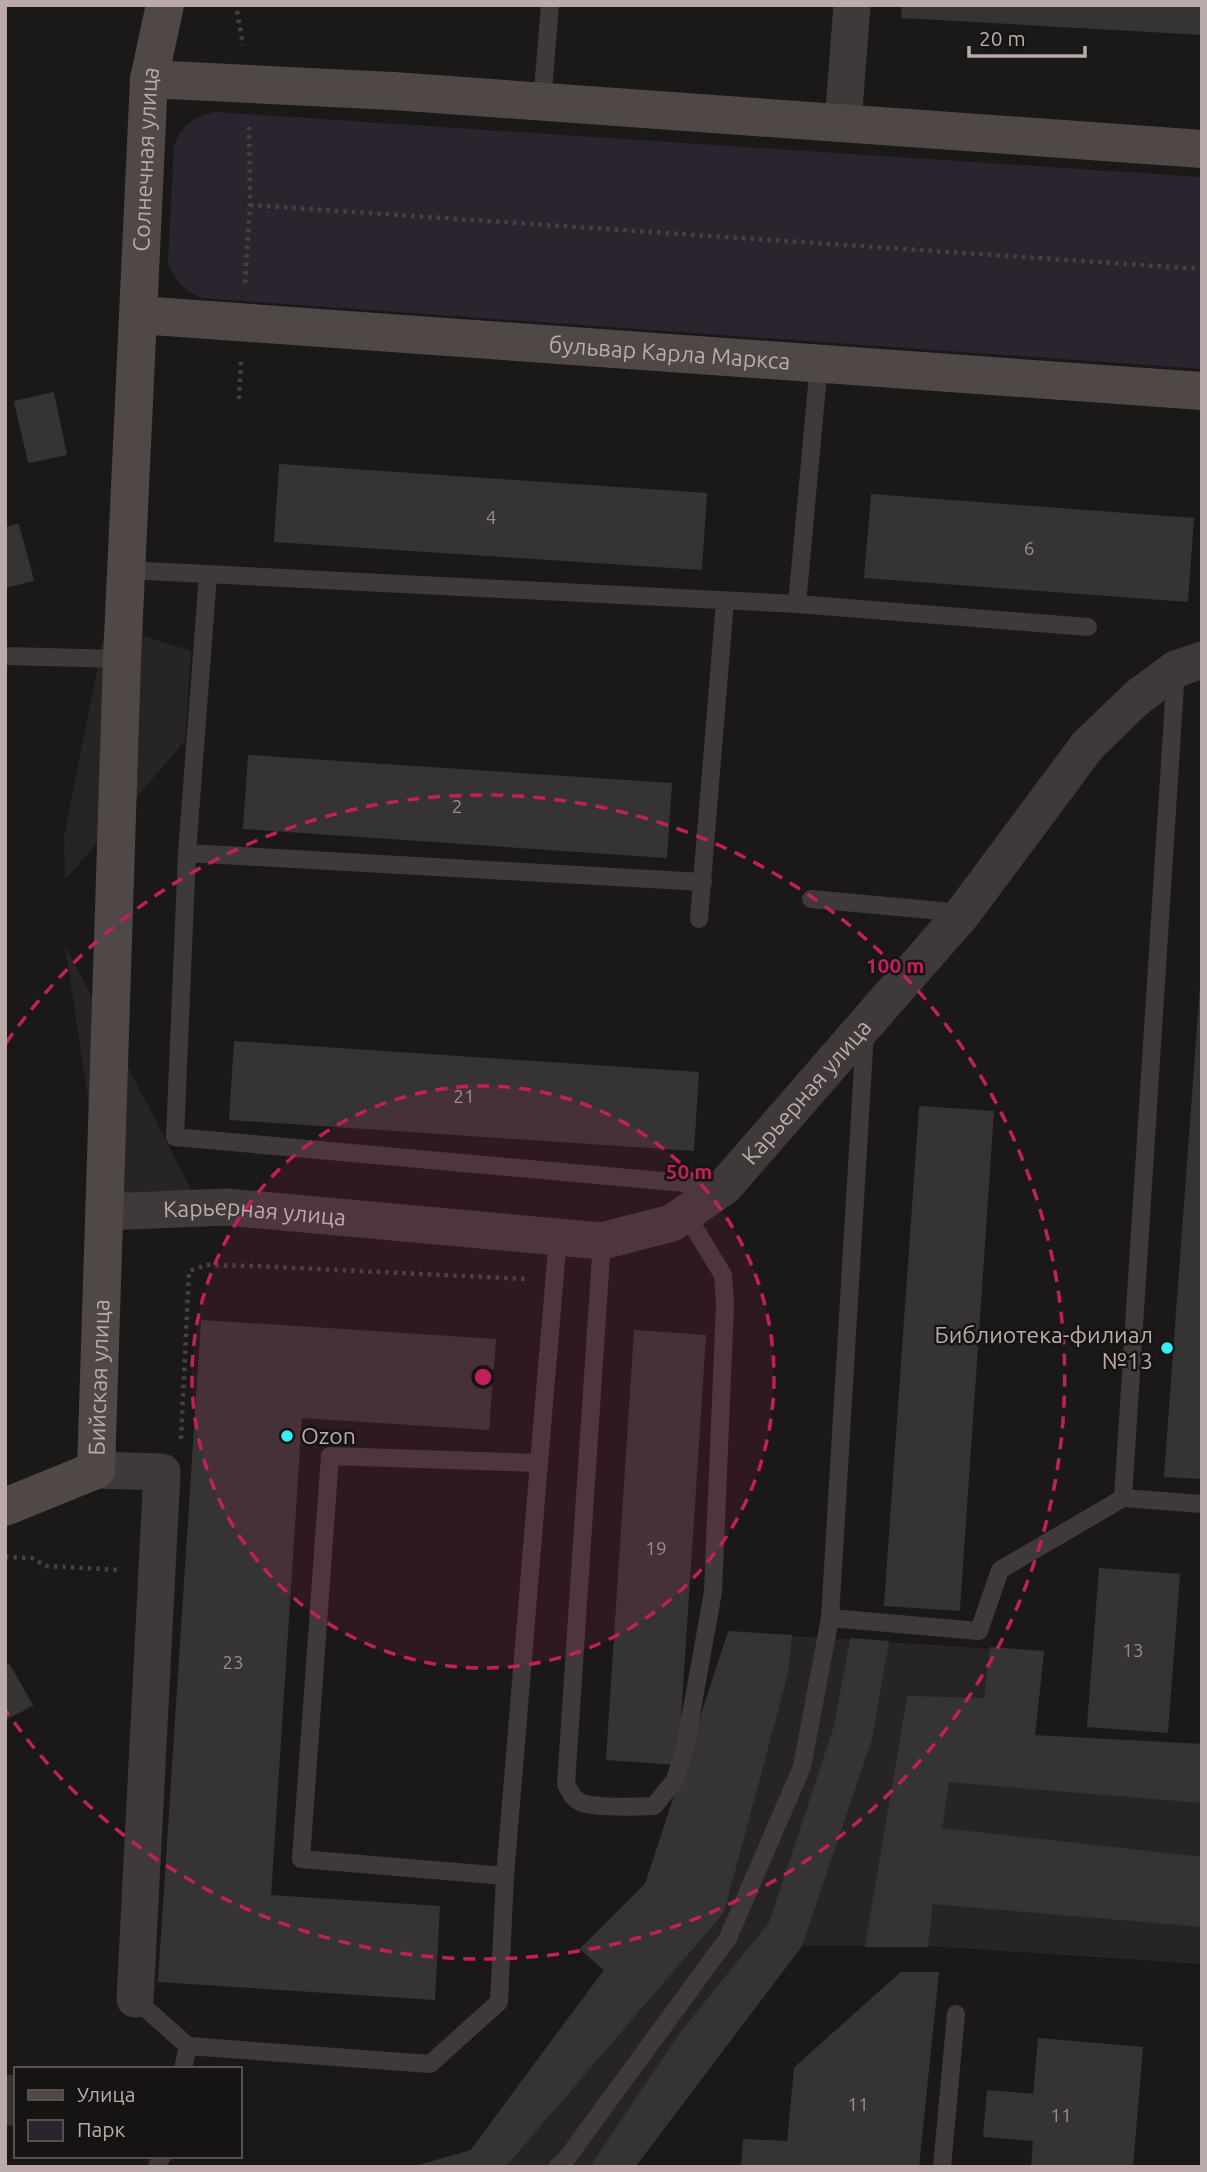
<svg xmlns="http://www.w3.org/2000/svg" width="1207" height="2172" font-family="Ubuntu,sans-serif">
	<rect width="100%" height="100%" fill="#1a1918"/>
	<path fill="#272524" d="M 106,624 L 191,651 L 185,741 L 65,880 L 64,837 Z
		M 65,945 L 193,1193 L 105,1212 Z
		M 729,1632 L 1043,1652 L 1034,1736 L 1202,1745 L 1202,1964 L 927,1946 L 801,1946 L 634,2167 L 415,2167 L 471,2150 L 605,1970 L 581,1949 L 646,1884 Z"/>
	<path fill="#29242e" d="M 215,112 L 1202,177 L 1202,369 L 201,298 C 184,290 175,281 168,264 L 174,145 C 183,124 192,117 215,112 Z"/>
	<path fill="#363433" stroke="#363432" stroke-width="2" d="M 903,5 L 1202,5 L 1202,34 L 902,17 Z
		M 53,393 L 66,454 L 29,462 L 15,402 Z
		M 280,465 L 706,494 L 701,569 L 275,541 Z
		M 872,495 L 1193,519 L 1187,601 L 865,577 Z
		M 18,525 L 33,580 L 5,587 L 5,528 Z
		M 249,756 L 671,784 L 666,857 L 244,828 Z
		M 1202,972 L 1202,1478 L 1165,1476 Z
		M 235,1042 L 698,1073 L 693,1150 L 230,1119 Z
		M 920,1107 L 993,1112 L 959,1610 L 885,1605 Z
		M 202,1321 L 495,1340 L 488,1429 L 301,1417 L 270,1896 L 439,1907 L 434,1999 L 159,1981 Z
		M 635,1331 L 705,1336 L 677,1764 L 607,1759 Z
		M 1100,1569 L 1179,1575 L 1167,1732 L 1088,1726 Z
		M 729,1632 L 791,1636 L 787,1673 L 723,1912 L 504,2167 L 415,2167 L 471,2151 L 605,1970 L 581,1949 L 646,1884 Z
		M 851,1639 L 888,1642 L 871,1739 L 801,1946 L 634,2167 L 591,2167 L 680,2034 L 770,1923 L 835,1726 Z
		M 991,1648 L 1043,1652 L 1034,1736 L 1202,1745 L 1202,1802 L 948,1781 L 941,1829 L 1202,1858 L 1202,1926 L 932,1903 L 927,1946 L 866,1946 L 908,1697 L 985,1699 Z
		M 9,1665 L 32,1705 L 5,1719 L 5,1667 Z
		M 901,1973 L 938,1973 L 918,2167 L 742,2167 L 744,2140 L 788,2142 L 795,2068 Z
		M 1039,2039 L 1142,2048 L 1132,2167 L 1032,2167 L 1034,2140 L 984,2136 L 988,2091 L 1034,2095 Z
		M 5,2076 L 16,2076 L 16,2125 L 5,2124 Z"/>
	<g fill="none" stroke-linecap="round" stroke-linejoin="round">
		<path stroke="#46403f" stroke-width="4.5" stroke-dasharray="3.5 5" stroke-linecap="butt" d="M 237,11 L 243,45
			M 250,205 L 1202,269
			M 245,283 L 250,205 L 249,124
			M 239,399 L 241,361
			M 181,1439 L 189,1271 L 207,1265 L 255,1266 L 525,1279
			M 5,1557 L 32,1558 L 46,1566 L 121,1570"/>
		<path stroke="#3f3a39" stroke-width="18" d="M 542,102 L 550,5
			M 126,570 L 797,604 L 819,364
			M 208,575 L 187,853 L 175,1137 L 718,1186
			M 797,604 L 1088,627
			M 5,656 L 122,659
			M 1176,669 L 1123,1498 L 1202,1504
			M 187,853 L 703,882
			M 811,899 L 963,913
			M 699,919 L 725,601
			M 865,1032 L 830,1618 L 979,1631 L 1000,1570 L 1123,1498
			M 602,1241 L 566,1784 C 570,1791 572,1798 580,1802 C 592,1808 638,1807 654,1806 L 675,1780 L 685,1748 L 713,1592 L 725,1305 L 723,1275 L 686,1214
			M 539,1463 L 558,1237
			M 135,1999 L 188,2046 L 430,2064 L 499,2002 L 505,1876 L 539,1463 L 330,1456 L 301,1859 L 505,1876
			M 183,2069 L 188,2046
			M 157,2167 L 162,2156
			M 557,2167 L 564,2162 L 728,1938 L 802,1767 L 830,1618
			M 942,2167 L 956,2014"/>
		<g stroke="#3f3a39" stroke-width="37">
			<path d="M 843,123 L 852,5"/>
			<path id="s1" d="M 105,1212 L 227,1207 L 602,1241 L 672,1223 L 725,1186 L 865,1025 L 963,913 L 1088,745 L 1138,697 L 1176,669 L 1202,660"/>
			<path d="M 96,1470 L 162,1472 L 135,1999"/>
		</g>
		<g stroke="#4f4847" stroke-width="38">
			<path d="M 149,79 L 393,91 L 1202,149"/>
			<path id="s2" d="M 139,315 L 1202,391"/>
			<path id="s3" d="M 5,1507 L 96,1470 L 122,659 L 149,79 L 165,5"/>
		</g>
	</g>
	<circle cx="483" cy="1377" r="291" fill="#c21f5f" fill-opacity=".12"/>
	<g fill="none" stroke="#c21f5f" stroke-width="3.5" stroke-dasharray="12 9">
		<circle cx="483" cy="1377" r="291"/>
		<path d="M6 1043A582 582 0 1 1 6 1711"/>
	</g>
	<g fill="#35edf5" stroke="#151413" stroke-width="2.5">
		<circle cx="1167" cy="1348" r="7"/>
		<circle cx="287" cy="1436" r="7"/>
	</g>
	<g text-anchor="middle" stroke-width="5" stroke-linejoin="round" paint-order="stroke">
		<g font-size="19" fill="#998d8c">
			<text x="491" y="524">4</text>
			<text x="1029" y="555">6</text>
			<text x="457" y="813">2</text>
			<text x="464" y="1103">21</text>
			<text x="656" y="1555">19</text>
			<text x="1133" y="1657">13</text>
			<text x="233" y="1669">23</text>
			<text x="858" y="2111">11</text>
			<text x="1061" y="2122">11</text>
		</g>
		<g font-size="23" fill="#baabaa" stroke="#151413">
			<text dy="8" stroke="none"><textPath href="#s3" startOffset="1410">Солнечная улица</textPath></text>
			<text dy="8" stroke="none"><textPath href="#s2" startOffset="532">бульвар Карла Маркса</textPath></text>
			<text dy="8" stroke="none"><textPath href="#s1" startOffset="760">Карьерная улица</textPath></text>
			<text dy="8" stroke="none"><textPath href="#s1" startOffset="150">Карьерная улица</textPath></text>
			<text dy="8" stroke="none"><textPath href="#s3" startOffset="191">Бийская улица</textPath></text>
		</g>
		<g font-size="23" fill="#baabaa" stroke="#151413" text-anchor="end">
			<text x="1153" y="1343">Библиотека-филиал<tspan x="1153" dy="26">№13</tspan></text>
			<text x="301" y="1444" text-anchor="start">Ozon</text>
		</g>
	</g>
	<circle cx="483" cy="1377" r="10" fill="#c21f5f" stroke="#151413" stroke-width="3.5"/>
	<g font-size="21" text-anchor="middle" font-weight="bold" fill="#c21f5f" stroke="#151413" stroke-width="5" stroke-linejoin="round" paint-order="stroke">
		<text x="895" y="973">100 m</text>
		<text x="689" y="1179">50 m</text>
	</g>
	<rect width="1207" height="2172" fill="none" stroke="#baabaa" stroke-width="14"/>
	<rect x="14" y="2067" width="228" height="91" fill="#151413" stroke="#57504f" stroke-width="2"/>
	<rect x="28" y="2090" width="35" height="10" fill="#4f4847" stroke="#57504f" stroke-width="2"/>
	<text x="77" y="2102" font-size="21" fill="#baabaa">Улица</text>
	<rect x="28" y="2120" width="35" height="21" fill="#29242e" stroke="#57504f" stroke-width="2"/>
	<text x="77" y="2137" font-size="21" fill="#baabaa">Парк</text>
	<path d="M969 46v10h116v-10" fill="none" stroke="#baabaa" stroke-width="3.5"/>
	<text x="979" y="46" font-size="21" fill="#baabaa" stroke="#151413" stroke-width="5" paint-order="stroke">20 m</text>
</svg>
